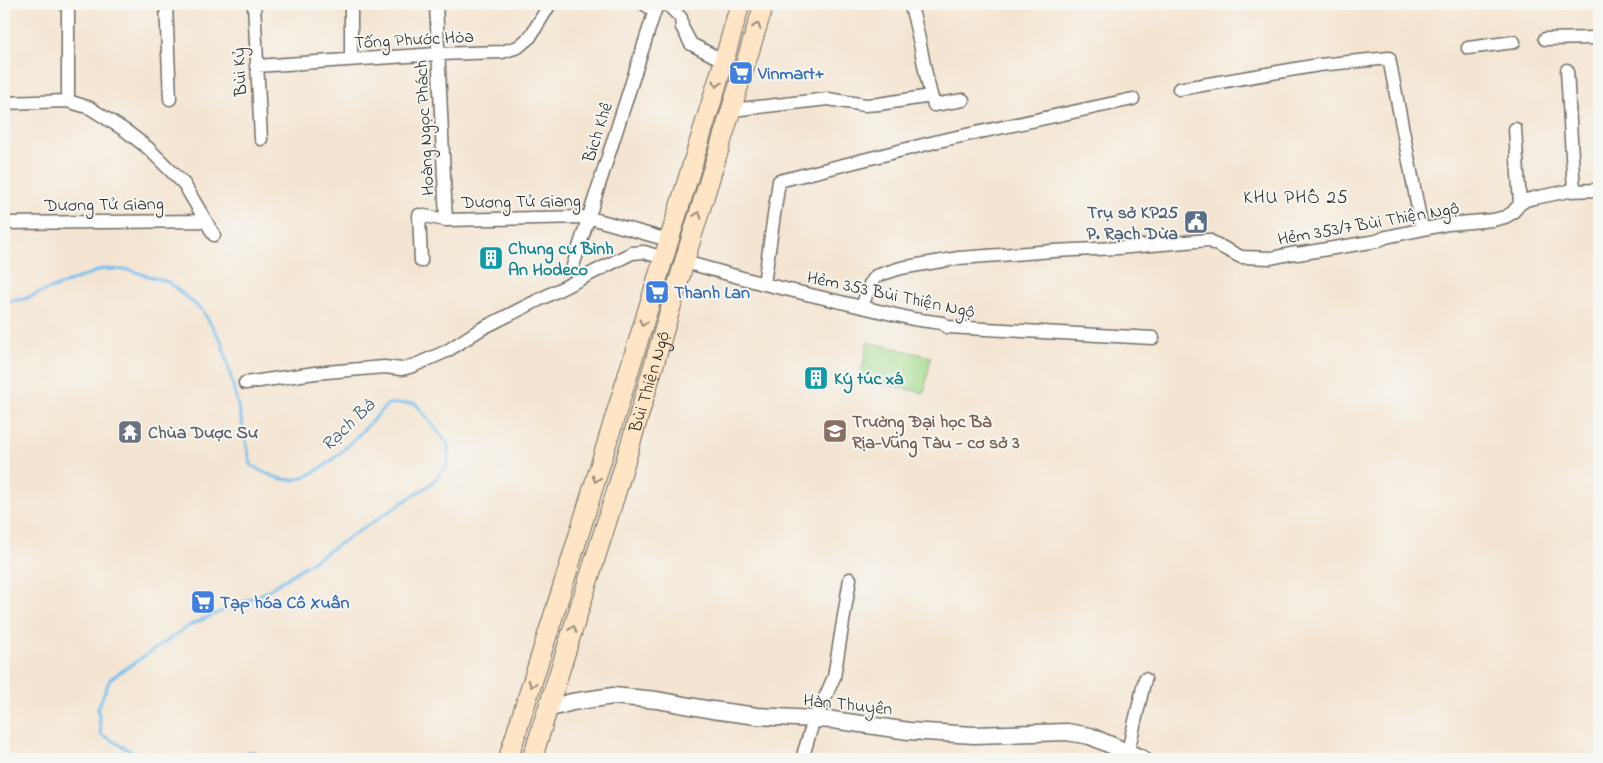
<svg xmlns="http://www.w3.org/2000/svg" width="1603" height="763" font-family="'Indie Flower',sans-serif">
	<rect width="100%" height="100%" fill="#f6f6f2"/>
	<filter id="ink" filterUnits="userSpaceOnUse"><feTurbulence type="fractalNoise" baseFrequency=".02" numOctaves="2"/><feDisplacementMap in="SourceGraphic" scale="10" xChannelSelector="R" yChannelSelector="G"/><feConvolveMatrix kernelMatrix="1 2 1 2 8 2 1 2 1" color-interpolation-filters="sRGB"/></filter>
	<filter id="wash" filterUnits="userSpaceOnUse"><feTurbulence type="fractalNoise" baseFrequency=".0096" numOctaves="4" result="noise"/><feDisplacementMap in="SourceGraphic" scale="20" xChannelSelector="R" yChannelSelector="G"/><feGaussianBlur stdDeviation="1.12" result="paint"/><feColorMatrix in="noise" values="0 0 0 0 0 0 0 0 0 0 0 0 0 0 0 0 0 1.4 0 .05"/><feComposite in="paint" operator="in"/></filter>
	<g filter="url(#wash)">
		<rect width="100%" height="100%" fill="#f4e5d2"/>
		<path fill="#a4dc8d" stroke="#68845c" d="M 868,342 L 931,357 L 924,393 L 860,379 Z"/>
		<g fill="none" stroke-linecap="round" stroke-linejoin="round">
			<path stroke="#76bfee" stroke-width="3" d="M 4,302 L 24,299 L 102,269 L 129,270 L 168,282 L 202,310 L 222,342 L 241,418 L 251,465 C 263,472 275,479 290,480 C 323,480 366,426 388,404 L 415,403 L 448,444 L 448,464 L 431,484 L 264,593 L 192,624 L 110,679 L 98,708 L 101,734 L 144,759
				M 219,759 L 254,751 L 261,759"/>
		</g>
	</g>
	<g filter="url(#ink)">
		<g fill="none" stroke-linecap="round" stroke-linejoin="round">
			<defs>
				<path id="minor" d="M 166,4 L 170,99
					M 254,4 L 261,139
					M 351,4 L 351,59
					M 436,4 L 446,220
					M 644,4 L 655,11
					M 667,4 L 681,18 L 682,27 L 691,44 L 724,61
					M 910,4 C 921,37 923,72 934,105 L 963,100
					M 1545,39 L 1596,38
					M 1468,48 L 1514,42
					M 256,66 L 438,54 L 502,52 L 518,47 L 530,37 L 550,4
					M 1567,70 L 1574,191
					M 1179,89 L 1319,65 L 1389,58 L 1422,229
					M 68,101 L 68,4
					M 4,103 L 68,101 L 90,108 L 126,131 L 148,148 L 184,184 L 214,235
					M 732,110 L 828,99 L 865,105 L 879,104 L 931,96
					M 1515,129 L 1520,204
					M 4,223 L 204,221
					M 421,261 L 419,215 L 446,220 L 587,217 L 668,240
					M 685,262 L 764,284 L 913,319 L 942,323 L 947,327 L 1153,338
					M 573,266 L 657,4
					M 764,284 L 779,181 L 943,140 L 1133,99
					M 862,307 L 870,284 L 876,276 L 901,268 L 959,258 L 1053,251 L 1118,248 L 1208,240 L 1241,257 L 1271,258 L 1295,253 L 1297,254 L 1377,241 L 1386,237 L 1448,224 L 1493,220 L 1505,217 L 1512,213 L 1520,204 L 1526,200 L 1534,198 L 1569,191 L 1599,190
					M 245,383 L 315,373 L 384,367 L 402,369 L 413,366 L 447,351 L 481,329 L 632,253 L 644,252 L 663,258
					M 1128,751 L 1145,679
					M 802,759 L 814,719 L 824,700 L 834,677 L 850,579"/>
				<path id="tertiary" d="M 547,709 L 572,702 L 613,696 L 657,700 L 712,710 L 757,716 L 833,720 L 909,731 L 974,735 L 1067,732 L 1090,736 L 1143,759"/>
				<g id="secondary">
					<path d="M 508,759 L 572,557 L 724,61 L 740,4"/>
					<path id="s1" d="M 532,759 L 618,486 L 689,246 L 764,4"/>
				</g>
			</defs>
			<use href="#minor" stroke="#716c65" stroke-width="15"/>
			<use href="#tertiary" stroke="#716c65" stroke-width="19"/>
			<use href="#secondary" stroke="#716c65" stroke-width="21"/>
			<use href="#minor" stroke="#fff" stroke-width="12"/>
			<use href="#tertiary" stroke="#fff" stroke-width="16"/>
			<use href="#secondary" stroke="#fde5c5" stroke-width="19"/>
		</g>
		<defs><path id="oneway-chevron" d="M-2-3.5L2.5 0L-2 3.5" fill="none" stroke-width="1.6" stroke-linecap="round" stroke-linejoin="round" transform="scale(1.25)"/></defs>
		<g stroke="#948878">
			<use href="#oneway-chevron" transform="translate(757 26) rotate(-73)"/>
			<use href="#oneway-chevron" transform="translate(717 84) rotate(107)"/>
			<use href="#oneway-chevron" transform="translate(698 215) rotate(-72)"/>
			<use href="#oneway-chevron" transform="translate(643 323) rotate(107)"/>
			<use href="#oneway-chevron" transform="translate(596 479) rotate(107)"/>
			<use href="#oneway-chevron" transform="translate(573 629) rotate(-72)"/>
			<use href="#oneway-chevron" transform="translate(532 684) rotate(108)"/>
		</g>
	</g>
	<defs>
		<symbol id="supermarket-square" viewBox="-11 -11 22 22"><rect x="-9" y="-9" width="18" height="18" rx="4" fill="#3f7fe0" stroke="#f6f6f2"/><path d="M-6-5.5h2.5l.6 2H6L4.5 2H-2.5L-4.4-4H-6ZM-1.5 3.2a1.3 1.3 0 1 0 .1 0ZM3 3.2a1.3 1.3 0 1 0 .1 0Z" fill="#fff"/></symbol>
		<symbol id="civic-square" viewBox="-11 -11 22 22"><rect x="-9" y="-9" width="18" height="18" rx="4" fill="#5c6f8a" stroke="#f6f6f2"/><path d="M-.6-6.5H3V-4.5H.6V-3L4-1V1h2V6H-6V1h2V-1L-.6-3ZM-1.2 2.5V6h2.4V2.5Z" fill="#fff"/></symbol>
		<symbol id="building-square" viewBox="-11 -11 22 22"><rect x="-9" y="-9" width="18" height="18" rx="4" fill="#0f9aa8" stroke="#f6f6f2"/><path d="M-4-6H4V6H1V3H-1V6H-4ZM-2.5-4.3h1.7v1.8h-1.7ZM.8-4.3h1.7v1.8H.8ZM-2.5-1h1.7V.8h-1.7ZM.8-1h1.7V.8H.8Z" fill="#fff"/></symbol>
		<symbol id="university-square" viewBox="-11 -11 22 22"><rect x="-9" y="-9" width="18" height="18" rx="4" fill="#8d6e63" stroke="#f6f6f2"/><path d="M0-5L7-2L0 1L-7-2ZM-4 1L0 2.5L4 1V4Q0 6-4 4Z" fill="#fff"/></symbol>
		<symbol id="temple-square" viewBox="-11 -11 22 22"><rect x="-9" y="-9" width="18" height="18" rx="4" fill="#6b7280" stroke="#f6f6f2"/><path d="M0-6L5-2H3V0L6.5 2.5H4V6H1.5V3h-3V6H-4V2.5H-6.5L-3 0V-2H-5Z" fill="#fff"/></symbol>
	</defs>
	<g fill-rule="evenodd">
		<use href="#supermarket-square" x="727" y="59" width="28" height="28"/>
		<use href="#civic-square" x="1182" y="208" width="28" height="28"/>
		<use href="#building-square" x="477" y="244" width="28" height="28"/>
		<use href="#supermarket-square" x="643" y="278" width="28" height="28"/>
		<use href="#building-square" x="802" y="364" width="28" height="28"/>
		<use href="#university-square" x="821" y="417" width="28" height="28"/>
		<use href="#temple-square" x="116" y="418" width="28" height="28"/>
		<use href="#supermarket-square" x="189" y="588" width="28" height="28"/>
	</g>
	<g text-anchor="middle" stroke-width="4" stroke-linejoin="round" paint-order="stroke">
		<g font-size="18" fill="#2b2b2b" stroke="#f6f6f2">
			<text transform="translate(414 39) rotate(-3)" y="6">Tống Phước Hòa</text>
			<text transform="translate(239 72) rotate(-93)" y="6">Bùi Kỷ</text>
			<text transform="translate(424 128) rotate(-93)" y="6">Hoàng Ngọc Phách</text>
			<text transform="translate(597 132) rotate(-72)" y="6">Bích Khê</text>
			<text transform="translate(521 201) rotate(-1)" y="6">Dương Tử Giang</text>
			<text transform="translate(104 204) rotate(-1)" y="6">Dương Tử Giang</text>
			<text transform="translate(1368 223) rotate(-10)" y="6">Hẻm 353/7 Bùi Thiện Ngộ</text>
			<text transform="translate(891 294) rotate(12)" y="6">Hẻm 353 Bùi Thiện Ngộ</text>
			<text dy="6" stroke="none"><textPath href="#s1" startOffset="395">Bùi Thiện Ngộ</textPath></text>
			<text transform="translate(848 704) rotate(6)" y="6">Hàn Thuyên</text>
		</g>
		<g font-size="18" font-weight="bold" fill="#366cbe" stroke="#f6f6f2" text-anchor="start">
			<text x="758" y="79">Vinmart+</text>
			<text x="674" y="298">Thanh Lan</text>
			<text x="220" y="608">Tạp hóa Cô Xuân</text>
		</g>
		<g font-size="18" font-weight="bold" fill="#4e5e75" stroke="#f6f6f2" text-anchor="end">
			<text x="1178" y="218">Trụ sở KP25<tspan x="1178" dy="21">P. Rạch Dừa</tspan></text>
		</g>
		<g font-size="18" font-weight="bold" fill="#0d838f" stroke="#f6f6f2" text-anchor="start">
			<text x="508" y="254">Chung cư Bình<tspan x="508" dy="21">An Hodeco</tspan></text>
			<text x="834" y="384">Ký túc xá</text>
		</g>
		<g font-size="18" font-weight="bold" fill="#785e54" stroke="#f6f6f2" text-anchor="start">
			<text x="852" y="427">Trường Đại học Bà<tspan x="852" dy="21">Rịa-Vũng Tàu - cơ sở 3</tspan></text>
		</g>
		<g font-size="18" font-weight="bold" fill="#5b616d" stroke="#f6f6f2" text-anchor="start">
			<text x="148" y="438">Chùa Dược Sư</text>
		</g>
		<g font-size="19" letter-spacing="1" fill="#2b2b2b" stroke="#f6f6f2">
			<text x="1296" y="203">KHU PHỐ 25</text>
		</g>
		<g font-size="19" font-style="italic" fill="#425766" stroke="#f6f6f2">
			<text transform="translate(347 424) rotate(-44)" y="7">Rạch Bà</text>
		</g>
	</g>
	<rect width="1603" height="763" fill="none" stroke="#f6f6f2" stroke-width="20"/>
</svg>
